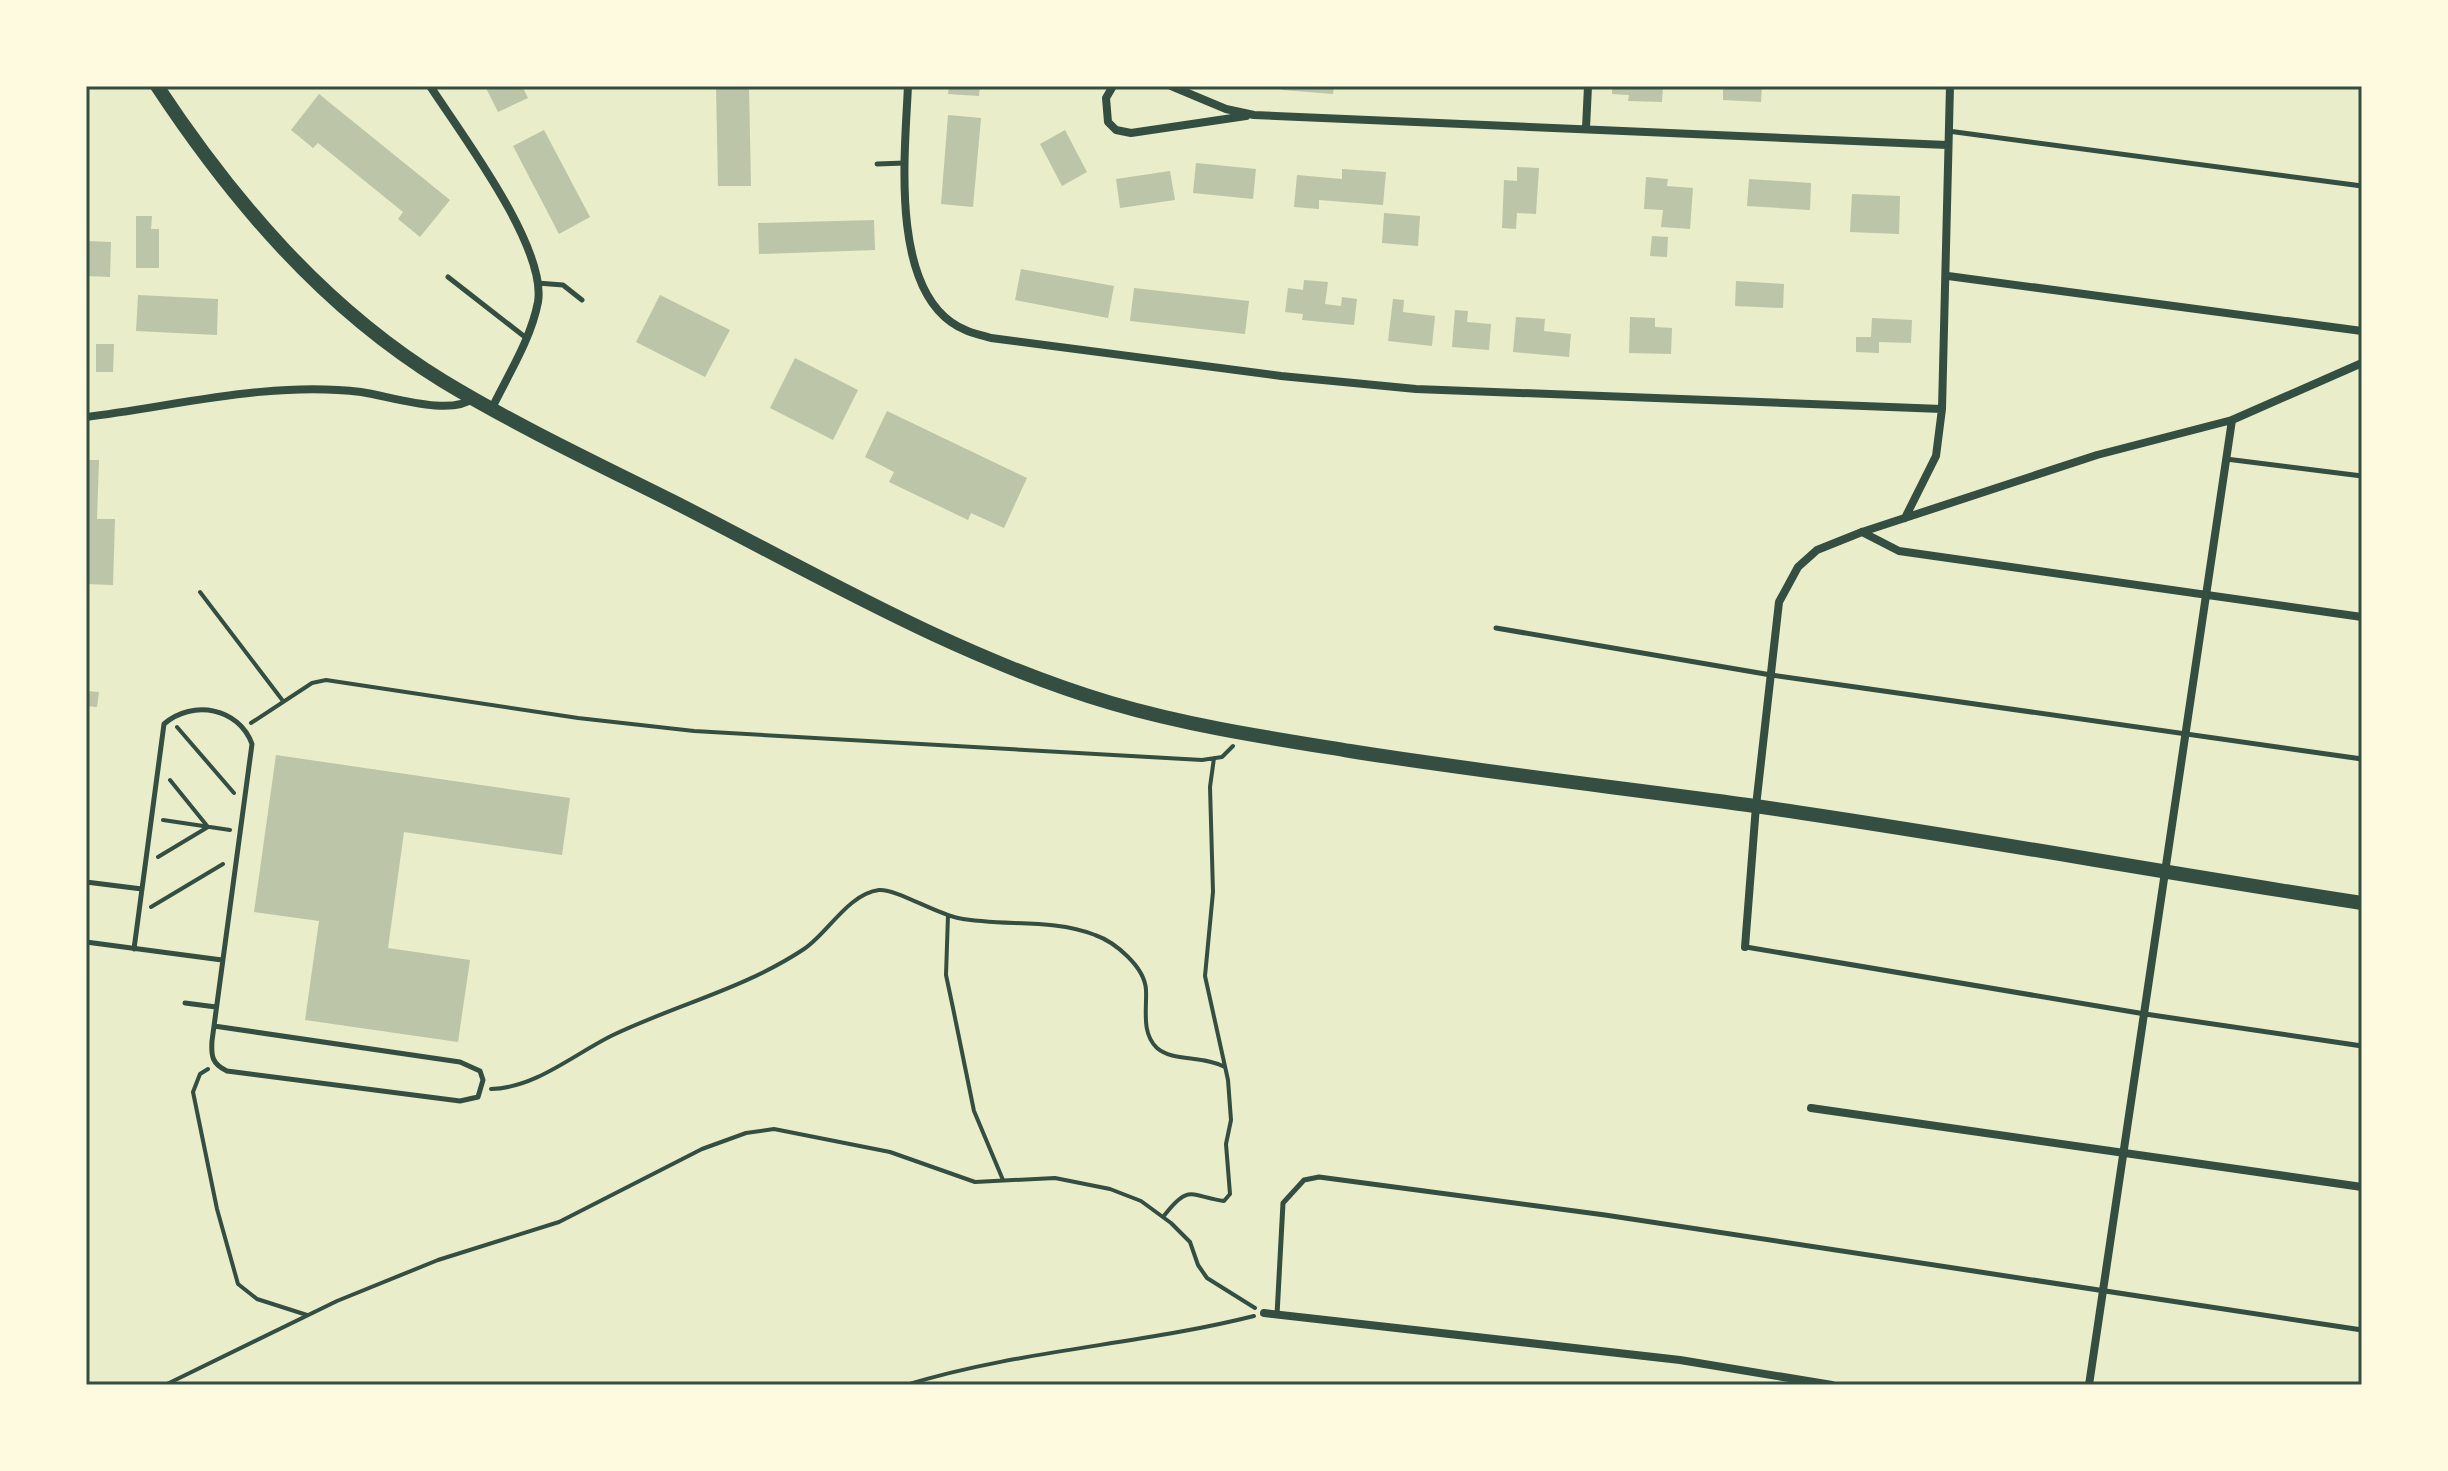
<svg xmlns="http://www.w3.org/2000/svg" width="2448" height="1471" font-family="Inter,sans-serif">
	<rect width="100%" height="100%" fill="#e9edc9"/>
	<path fill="#bcc5a7" d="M 485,86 L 522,86 L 528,98 L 498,112 Z
		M 716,86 L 749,86 L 751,186 L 718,186 Z
		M 949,86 L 980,86 L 979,96 L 948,94 Z
		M 1283,86 L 1334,86 L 1333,94 L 1282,90 Z
		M 1612,86 L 1663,86 L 1662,102 L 1628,101 L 1629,95 L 1612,94 Z
		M 1723,86 L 1762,86 L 1761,102 L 1723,100 Z
		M 319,94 L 450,200 L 420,237 L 398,219 L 403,212 L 318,143 L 313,148 L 291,130 Z
		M 948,115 L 981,118 L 973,207 L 941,204 Z
		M 544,130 L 590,217 L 559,234 L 513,146 Z
		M 1065,130 L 1087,172 L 1062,186 L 1040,144 Z
		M 1196,163 L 1256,169 L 1253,199 L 1193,193 Z
		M 1517,167 L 1539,168 L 1536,214 L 1517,213 L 1516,229 L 1502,228 L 1504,180 L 1517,181 Z
		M 1342,169 L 1386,172 L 1383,205 L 1319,200 L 1319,209 L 1294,207 L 1297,175 L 1342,179 Z
		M 1170,171 L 1175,200 L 1120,208 L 1116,179 Z
		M 1646,177 L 1668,179 L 1667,186 L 1693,188 L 1690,229 L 1661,227 L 1663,210 L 1644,209 Z
		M 1749,179 L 1811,183 L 1810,210 L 1747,206 Z
		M 1852,194 L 1900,196 L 1899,234 L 1850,232 Z
		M 1384,213 L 1420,216 L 1418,246 L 1382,243 Z
		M 136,216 L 152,216 L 151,229 L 159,229 L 159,268 L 136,268 Z
		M 874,220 L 875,250 L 759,254 L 758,223 Z
		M 1652,236 L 1668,237 L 1667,257 L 1650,256 Z
		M 86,241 L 111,242 L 110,277 L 86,276 Z
		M 1021,269 L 1114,286 L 1108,318 L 1015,300 Z
		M 1304,280 L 1328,282 L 1325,304 L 1341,306 L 1342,297 L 1357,299 L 1354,325 L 1302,320 L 1303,314 L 1285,312 L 1288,288 L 1303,290 Z
		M 1736,281 L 1784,284 L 1783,308 L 1735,306 Z
		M 1134,288 L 1249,301 L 1245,334 L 1130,321 Z
		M 138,295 L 218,299 L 217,335 L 136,331 Z
		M 660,295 L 730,330 L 705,377 L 636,342 Z
		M 1393,299 L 1404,300 L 1403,312 L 1435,316 L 1432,346 L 1388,341 Z
		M 1455,310 L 1468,311 L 1467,322 L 1491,324 L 1489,350 L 1452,347 Z
		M 1516,317 L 1545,319 L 1544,331 L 1571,334 L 1569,357 L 1513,352 Z
		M 1630,317 L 1655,318 L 1655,327 L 1672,328 L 1671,354 L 1629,353 Z
		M 1872,318 L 1912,320 L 1911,343 L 1879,342 L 1879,353 L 1856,352 L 1856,337 L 1871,337 Z
		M 96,344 L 114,344 L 113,372 L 96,372 Z
		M 795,358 L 858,390 L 833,440 L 770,408 Z
		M 887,411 L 1027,478 L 1004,528 L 971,513 L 968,520 L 889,482 L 894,472 L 865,457 Z
		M 86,460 L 99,460 L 97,519 L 115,519 L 113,585 L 86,584 Z
		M 86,691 L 99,692 L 97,707 L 86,706 Z
		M 276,755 L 570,798 L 562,855 L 404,832 L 388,948 L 470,960 L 458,1042 L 305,1020 L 319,921 L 254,912 Z"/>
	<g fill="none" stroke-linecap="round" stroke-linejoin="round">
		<path stroke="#344e41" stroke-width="4" d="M 200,592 L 283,701
			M 251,723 L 312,683 L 326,680 L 578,718 L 694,731 L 1202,760 L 1222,757 L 1233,746
			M 177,727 L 234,793
			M 163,820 L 230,830
			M 158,857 L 208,827 L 170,780
			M 151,907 L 223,864
			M 948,915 L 946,975 L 953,1008 L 974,1111 L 1003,1180
			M 208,1069 L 200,1074 L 193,1092 L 217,1209 L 238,1284 L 257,1299 L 307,1315
			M 491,1089 C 535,1088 573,1055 611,1036 C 675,1005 744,989 804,949 C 828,933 848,894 879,890 C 897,889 934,913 958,918 C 1004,927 1050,918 1095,935 C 1115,942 1145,967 1146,990 C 1147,1009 1141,1033 1157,1048 C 1173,1062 1202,1055 1225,1067
			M 1163,1217 C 1189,1183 1190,1196 1224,1201 L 1230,1194 L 1226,1144 L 1231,1120 L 1228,1080 L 1205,976 L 1213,892 L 1210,787 L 1214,758
			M 165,1385 L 337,1301 L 438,1260 L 559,1222 L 702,1149 L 746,1133 L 774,1129 L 890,1152 L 975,1182 L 1055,1178 L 1110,1189 L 1141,1201 L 1171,1223 L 1190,1242 L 1198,1265 L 1207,1278 L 1255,1308
			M 906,1385 C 1019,1350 1139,1345 1254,1316"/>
		<path stroke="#344e41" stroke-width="5" d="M 1948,131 L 2362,186
			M 877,164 L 905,163
			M 448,277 L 525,337
			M 537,283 L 563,285 L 582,300
			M 2226,459 L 2362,476
			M 1496,628 L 1771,675 L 2362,759
			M 86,882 L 142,889
			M 86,942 L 222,960
			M 1746,947 L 2145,1014 L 2362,1046
			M 134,949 L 164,724 C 193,699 239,708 252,744 L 212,1041 C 211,1056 212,1064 227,1071 L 460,1101 L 478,1097 L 483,1080 L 480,1071 L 460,1062 L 214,1026
			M 185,1003 L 216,1007
			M 1277,1315 L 1283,1203 L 1304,1180 L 1319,1177 L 1605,1215 L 2362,1330"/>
		<path stroke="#344e41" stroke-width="8" d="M 430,86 C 460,132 547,247 538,302 C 531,339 508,375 492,408
			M 908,86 C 905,151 891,279 951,322 C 963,331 977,334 991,338 L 1281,376 L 1416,389 L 1942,409
			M 1113,86 L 1106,98 L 1108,122 L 1116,130 L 1131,133 L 1246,116
			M 1171,86 L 1226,109 L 1254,115 L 1947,145
			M 1586,128 L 1588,86
			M 1948,276 L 2362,331
			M 86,417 C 176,406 269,381 361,392 C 390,396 451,417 473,398
			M 1905,518 L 1936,456 L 1942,409 L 1950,86
			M 1862,532 L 1899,551 L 2362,617
			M 1745,947 L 1756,806 L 1779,602 L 1798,567 L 1817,550 L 1862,532 L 2097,455 L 2232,420 L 2362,363
			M 1811,1108 L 2362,1187
			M 1264,1313 L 1680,1360 L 1832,1385
			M 2089,1385 L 2232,420"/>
		<path stroke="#344e41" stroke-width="14" d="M 157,86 C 233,201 324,308 443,381 C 519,427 600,465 680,505 C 821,577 959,658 1111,703 C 1189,726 1270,738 1350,751 C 1482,772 1616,787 1748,805 C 1953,834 2157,872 2362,903"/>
	</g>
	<rect width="2448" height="1471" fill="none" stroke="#fefae0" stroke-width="176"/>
	<rect x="88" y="88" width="2272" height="1295" fill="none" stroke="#344e41" stroke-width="3"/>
</svg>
